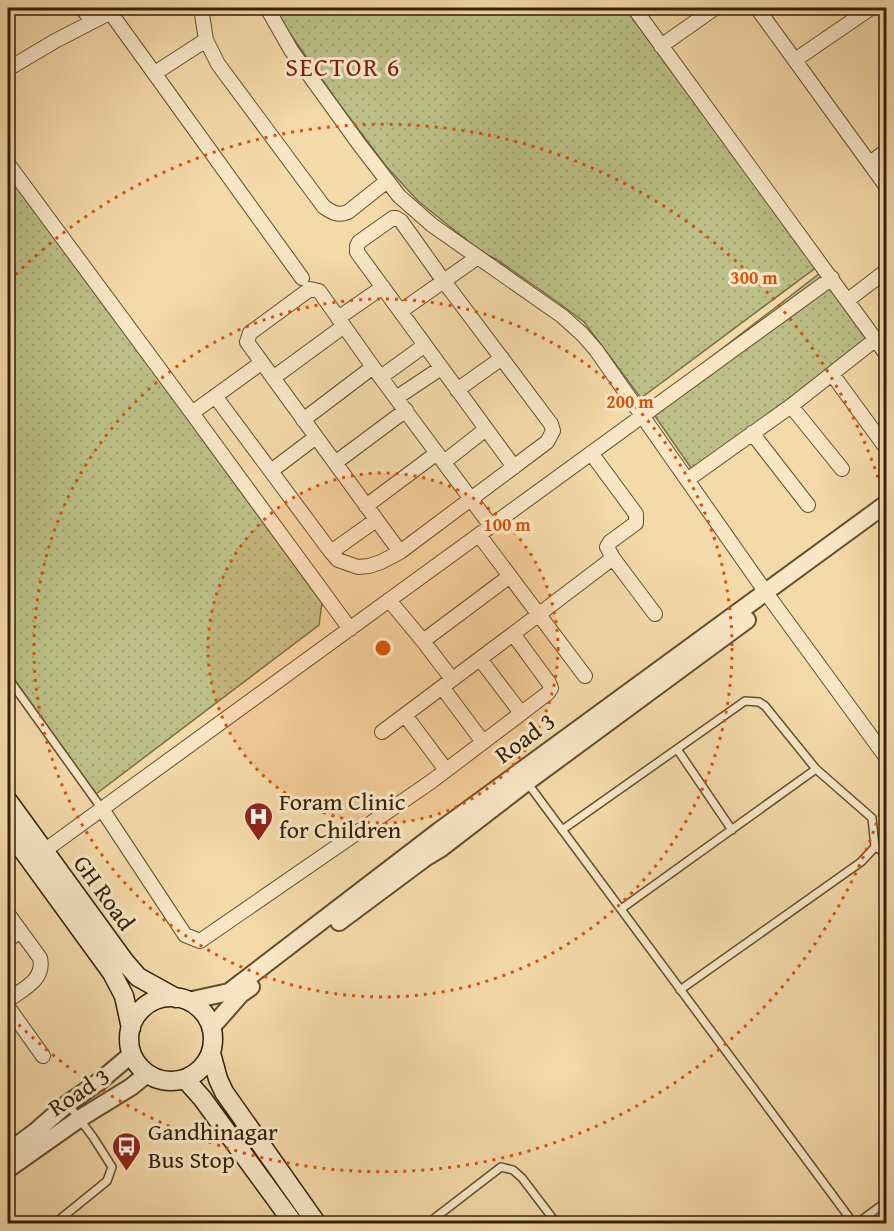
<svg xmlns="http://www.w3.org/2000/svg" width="894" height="1231" font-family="'Gentium Book Plus',serif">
	<defs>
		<pattern id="grass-dots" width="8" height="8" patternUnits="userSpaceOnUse" patternTransform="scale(1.5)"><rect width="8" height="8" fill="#bcbf87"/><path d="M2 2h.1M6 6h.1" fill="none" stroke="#a2a473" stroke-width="1.8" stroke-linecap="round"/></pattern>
	</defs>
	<rect width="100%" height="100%" fill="#f4d9a9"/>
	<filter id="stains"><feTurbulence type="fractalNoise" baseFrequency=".00333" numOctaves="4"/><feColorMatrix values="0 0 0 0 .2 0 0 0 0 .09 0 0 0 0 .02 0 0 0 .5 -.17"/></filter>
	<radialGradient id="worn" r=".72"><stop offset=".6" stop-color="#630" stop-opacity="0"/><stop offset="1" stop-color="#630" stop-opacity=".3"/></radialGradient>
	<path fill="url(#grass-dots)" stroke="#787046" stroke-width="1.5" d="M 274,8 L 629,8 L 818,266 L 641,398 L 584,322 L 559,303 L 496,259 L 483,253 L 418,201 L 386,166 L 337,101 L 280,19 Z
		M 8,173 L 322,603 L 319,625 L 96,794 L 8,671 Z
		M 820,273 L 869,338 L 693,471 L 648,406 Z"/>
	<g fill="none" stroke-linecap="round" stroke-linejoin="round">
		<defs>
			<path id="service" d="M 8,678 L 102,809
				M 677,749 L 732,830
				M 526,781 L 854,1224
				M 562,830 L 745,701 L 759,702 L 765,706 L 816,769 L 872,818 L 875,847 L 861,862 L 680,990
				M 875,847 L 886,853
				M 621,909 L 816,769
				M 54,1224 L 107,1181 L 112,1167 L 93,1137 L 68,1104
				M 427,1224 L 501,1167 L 513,1170 L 522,1178 L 557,1224
				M 856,1224 L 886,1202"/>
			<path id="minor" d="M 82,8 L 92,21
				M 201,8 L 206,40 L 218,64 L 324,207 C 333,213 338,216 348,212 L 387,181
				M 267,8 L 291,50 L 359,144 L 399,196 L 432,225 L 562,316 L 582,334 L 596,350 L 772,601 L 886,757
				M 634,8 L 886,354
				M 757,8 L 886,186
				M 110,12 L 302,278
				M 661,46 L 715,8
				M 795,60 L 871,8
				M 8,69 L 55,41 L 119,8
				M 155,73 L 206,40
				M 870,163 L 886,151
				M 8,164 L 192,413 L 350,629
				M 848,300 L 886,271
				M 401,311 L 478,257
				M 338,318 L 383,287
				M 832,374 L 884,445
				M 381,377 L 425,345
				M 273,378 L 344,326
				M 457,390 L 502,358
				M 215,396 L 331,552 L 338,560 L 358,567 L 369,566 L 381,562 L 400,552 L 547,442 L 553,431 L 551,424 L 443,280 L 401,221 L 396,218 L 393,218 L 359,242 L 357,246 L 357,252 L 514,467
				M 396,398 L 441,368
				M 791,406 L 842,469
				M 192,413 L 261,363
				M 303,420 L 373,367
				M 752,433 L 808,505
				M 444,462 L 486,429
				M 335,463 L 406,410
				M 271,471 L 316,437
				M 687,480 L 791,406 L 876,339
				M 366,506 L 437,453
				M 479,535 L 585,676
				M 331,552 L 376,520
				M 400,552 L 247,342 L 250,333 L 310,289 L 319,291 L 322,295 L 373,367 L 491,526
				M 613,558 L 655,614
				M 389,600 L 423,641 L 452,679
				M 513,634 L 613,558 L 607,547 L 610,542 L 636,523 L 636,514 L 591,453
				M 423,641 L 510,576
				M 480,659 L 521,713
				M 442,687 L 483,742
				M 405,715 L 446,770
				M 102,809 L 185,935 L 200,941 L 432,781 L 548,693 L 551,688 L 549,683 L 513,634 L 382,732
				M 44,851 L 832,278
				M 8,914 L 40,958 C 45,980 23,989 8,1000
				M 8,940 L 20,931
				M 8,1007 L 43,1056"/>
			<path id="tertiary" d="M 339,922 L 425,858 L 440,849 L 527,782 L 747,620
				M 188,1001 L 229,992 L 439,831 L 886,504
				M 211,1028 L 241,994 L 251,987
				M 8,1152 L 35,1132 L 67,1104 L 100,1081 L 132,1054
				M 8,1169 L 79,1119 L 131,1087 L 147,1074"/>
			<path id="secondary" d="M 8,801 L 125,962 L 138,977 L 176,998
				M 8,830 L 112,973 L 124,996 L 131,1028
				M129 1039a42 42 0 1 1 84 0a42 42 0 1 1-84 0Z
				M 211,1053 L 218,1079 L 224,1092 L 317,1224
				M 185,1079 L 202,1098 L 294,1224"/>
		</defs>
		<use href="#service" stroke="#634f2d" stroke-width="10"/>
		<use href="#minor" stroke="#634f2d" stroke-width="16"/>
		<use href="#tertiary" stroke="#634f2d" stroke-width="20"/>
		<use href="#secondary" stroke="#332104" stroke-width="21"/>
		<use href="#service" stroke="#f8e6c7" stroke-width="7"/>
		<use href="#minor" stroke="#f8e6c7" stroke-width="14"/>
		<use href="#tertiary" stroke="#f8e6c7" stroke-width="16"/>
		<use href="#secondary" stroke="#f8e6c7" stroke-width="18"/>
	</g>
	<circle cx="383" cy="648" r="175" fill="#d6530b" fill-opacity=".12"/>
	<g fill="none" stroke="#d6530b" stroke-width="3" stroke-dasharray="3 6">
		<circle cx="383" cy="648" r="175"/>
		<circle cx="383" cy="648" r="349"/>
		<path d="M885 797A524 524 0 0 1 9 1015M9 281A524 524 0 0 1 885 499"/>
	</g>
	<defs>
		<symbol id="hospital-pin" viewBox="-11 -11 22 30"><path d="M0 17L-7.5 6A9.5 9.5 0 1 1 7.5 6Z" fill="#8f2418" stroke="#f8e6c7"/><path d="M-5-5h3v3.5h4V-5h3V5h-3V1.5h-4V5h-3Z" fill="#fff"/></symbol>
		<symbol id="bus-pin" viewBox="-11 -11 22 30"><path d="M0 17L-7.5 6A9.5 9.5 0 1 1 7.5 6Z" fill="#8f2418" stroke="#f8e6c7"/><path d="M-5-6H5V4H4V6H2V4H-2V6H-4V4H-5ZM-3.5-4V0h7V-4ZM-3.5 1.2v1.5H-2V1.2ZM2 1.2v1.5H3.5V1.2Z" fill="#fff"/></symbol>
	</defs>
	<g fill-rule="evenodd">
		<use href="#hospital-pin" x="242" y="800" width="33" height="45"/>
		<use href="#bus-pin" x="110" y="1130" width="33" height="45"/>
	</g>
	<g text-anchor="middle" stroke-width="6" stroke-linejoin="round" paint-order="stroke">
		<g font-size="24" fill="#332104" stroke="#f8e6c7">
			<text transform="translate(525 738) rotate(-36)" y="8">Road 3</text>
			<text transform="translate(104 893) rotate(54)" y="8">GH Road</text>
			<text transform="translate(79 1092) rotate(-33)" y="8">Road 3</text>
		</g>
		<g font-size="24" fill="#332104" stroke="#f8e6c7" text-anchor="start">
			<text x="279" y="810">Foram Clinic<tspan x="279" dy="28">for Children</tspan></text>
			<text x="148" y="1140">Gandhinagar<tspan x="148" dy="28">Bus Stop</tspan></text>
		</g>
		<g font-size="26" letter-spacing="1.5" fill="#7a1f14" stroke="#f8e6c7">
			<text x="343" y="76">SECTOR 6</text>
		</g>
	</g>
	<circle cx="383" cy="648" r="9" fill="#d6530b" stroke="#f8e6c7" stroke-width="3"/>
	<g font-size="18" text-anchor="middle" font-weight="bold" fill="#d6530b" stroke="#f8e6c7" stroke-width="6" stroke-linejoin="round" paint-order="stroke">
		<text x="754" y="284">300 m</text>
		<text x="630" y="408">200 m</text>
		<text x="507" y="531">100 m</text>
	</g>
	<rect width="894" height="1231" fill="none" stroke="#f4d9a9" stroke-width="30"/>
	<rect x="9" y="9" width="876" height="1213" fill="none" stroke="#332104" stroke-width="3"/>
	<rect x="15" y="15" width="864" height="1201" fill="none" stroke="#332104" stroke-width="1.5"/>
	<rect width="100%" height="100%" filter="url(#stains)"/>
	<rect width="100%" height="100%" fill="url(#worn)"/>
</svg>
